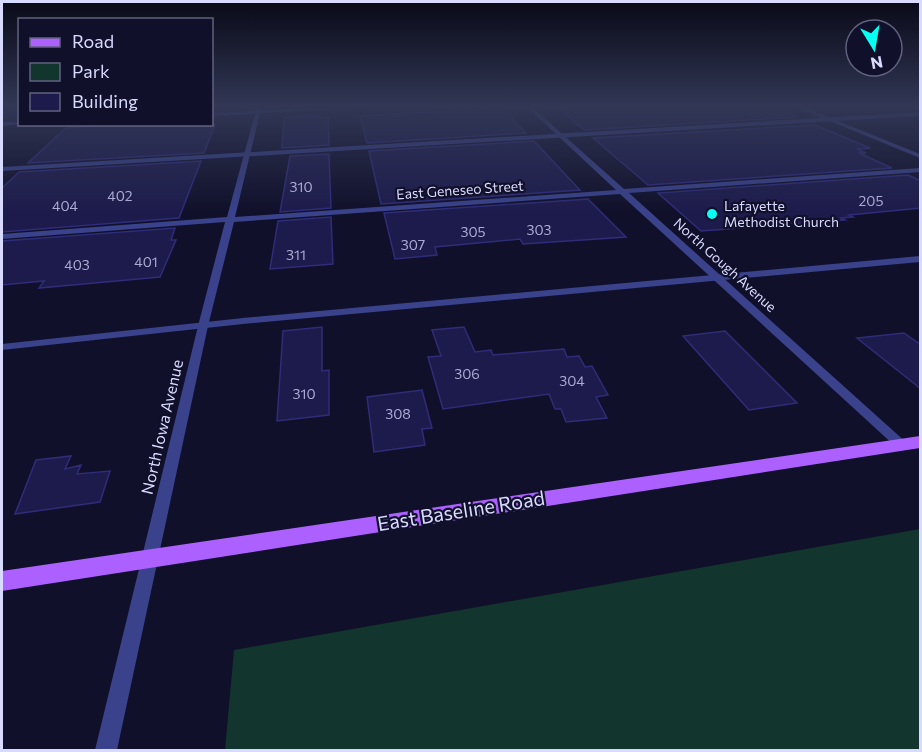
<svg xmlns="http://www.w3.org/2000/svg" width="922" height="752" font-family="Commissioner,sans-serif">
	<rect width="100%" height="100%" fill="#10102a"/>
	<path fill="#12352e" d="M 920,529 L 920,750 L 225,750 L 234,650 Z"/>
	<path fill="#1d1b4c" stroke="#2f2c79" stroke-width="1.5" d="M 557,107 L 753,107 L 770,114 L 788,113 L 797,117 L 584,130 Z
		M 502,108 L 526,133 L 367,143 L 360,116 Z
		M 315,116 L 316,118 L 328,117 L 329,145 L 282,148 L 284,118 Z
		M 130,124 L 215,124 L 204,153 L 28,163 L 66,128 Z
		M 815,125 L 870,148 L 857,149 L 866,153 L 859,153 L 892,168 L 648,185 L 593,138 Z
		M 534,141 L 580,190 L 381,204 L 369,151 Z
		M 329,154 L 331,208 L 280,212 L 290,156 Z
		M 201,161 L 179,218 L 2,232 L 2,188 L 19,172 Z
		M 908,175 L 921,181 L 921,208 L 849,215 L 853,217 L 841,218 L 845,220 L 701,231 L 658,193 Z
		M 588,199 L 626,237 L 523,244 L 520,239 L 435,247 L 437,255 L 395,259 L 384,213 Z
		M 331,217 L 333,264 L 270,269 L 278,221 Z
		M 175,228 L 171,240 L 176,240 L 160,277 L 39,288 L 44,281 L 2,285 L 2,241 Z
		M 322,327 L 322,371 L 329,370 L 329,415 L 277,421 L 283,331 Z
		M 464,327 L 475,352 L 491,350 L 493,355 L 564,349 L 567,357 L 579,356 L 585,367 L 592,366 L 608,395 L 596,397 L 607,418 L 566,422 L 561,409 L 555,409 L 549,394 L 443,409 L 428,357 L 441,356 L 432,330 Z
		M 725,331 L 797,403 L 749,410 L 683,336 Z
		M 904,333 L 921,345 L 921,389 L 857,338 Z
		M 422,390 L 432,428 L 422,429 L 425,445 L 374,452 L 367,397 Z
		M 71,456 L 65,469 L 81,465 L 77,474 L 110,471 L 100,502 L 15,514 L 36,460 Z"/>
	<g fill="none" stroke-linecap="round" stroke-linejoin="round">
		<path fill="#39428b" fill-rule="evenodd" d="M 920,112 L 920,116 L 2,171 L 2,167 Z
			M 920,256 L 920,262 L 243,324 L 2,350 L 2,344 L 243,318 Z"/>
		<path fill="#39428b" fill-rule="evenodd" d="M 257,107 L 261,107 L 261,110 L 376,107 L 260,113 L 235,217 L 616,190 L 527,107 L 532,107 L 624,189 L 920,168 L 920,172 L 629,193 L 908,444 L 906,447 L 896,447 L 620,194 L 234,222 L 208,326 L 117,750 L 95,750 L 198,326 L 225,222 L 2,239 L 2,234 L 227,217 L 255,114 L 212,116 L 212,113 L 255,111 Z
			M 796,107 L 803,107 L 920,154 L 920,158 Z
			M 2,122 L 20,122 L 20,124 L 22,124 L 2,126 Z"/>
		<path fill="#ab60ff" fill-rule="evenodd" d="M 920,436 L 920,448 L 2,591 L 2,571 Z"/>
	</g>
	<linearGradient id="sky" x2="0" y2="1"><stop stop-color="#090917"/><stop offset="0.5" stop-color="#313755"/><stop offset="1" stop-color="#313755" stop-opacity="0"/></linearGradient>
	<rect width="922" height="212" fill="url(#sky)"/>
	<circle fill="#05fff2" stroke="#10102a" stroke-width="2" cx="712" cy="214" r="6"/>
	<g text-anchor="middle" stroke-width="4.5" stroke-linejoin="round" paint-order="stroke">
		<g font-size="14" fill="#aaaad2">
			<text x="301" y="192">310</text>
			<text x="120" y="201">402</text>
			<text x="871" y="206">205</text>
			<text x="65" y="211">404</text>
			<text x="539" y="235">303</text>
			<text x="473" y="237">305</text>
			<text x="413" y="250">307</text>
			<text x="296" y="260">311</text>
			<text x="146" y="267">401</text>
			<text x="77" y="270">403</text>
			<text x="467" y="379">306</text>
			<text x="572" y="386">304</text>
			<text x="304" y="399">310</text>
			<text x="398" y="419">308</text>
		</g>
		<g font-size="14" fill="#d9daff" stroke="#10102a">
			<text transform="translate(460 190) rotate(-4)" y="5">East Geneseo Street</text>
			<text transform="translate(725 265) rotate(42)" y="5">North Gough Avenue</text>
		</g>
		<g font-size="14" fill="#d9daff" stroke="#10102a" text-anchor="start">
			<text x="724" y="211">Lafayette<tspan x="724" dy="16">Methodist Church</tspan></text>
		</g>
		<g font-size="16" fill="#d9daff" stroke="#10102a">
			<text transform="translate(162 427) rotate(-77)" y="6">North Iowa Avenue</text>
		</g>
		<g font-size="20" fill="#d9daff" stroke="#10102a">
			<text transform="translate(461 511) rotate(-9)" y="7">East Baseline Road</text>
		</g>
	</g>
	<rect width="922" height="752" fill="none" stroke="#d9daff" stroke-width="6"/>
	<rect x="18" y="18" width="195" height="108" fill="#10102a" stroke="#60617f" stroke-width="1.5"/>
	<rect x="30" y="38" width="30" height="9" fill="#ab60ff" stroke="#60617f" stroke-width="1.5"/>
	<text x="72" y="48" font-size="18" fill="#d9daff">Road</text>
	<rect x="30" y="63" width="30" height="18" fill="#12352e" stroke="#60617f" stroke-width="1.5"/>
	<text x="72" y="78" font-size="18" fill="#d9daff">Park</text>
	<rect x="30" y="93" width="30" height="18" fill="#1d1b4c" stroke="#60617f" stroke-width="1.5"/>
	<text x="72" y="108" font-size="18" fill="#d9daff">Building</text>
	<g transform="translate(874 48) rotate(169)"><circle r="28" fill="#10102a" stroke="#60617f" stroke-width="1.5"/>
	<path d="M0-4.5L10 22L0 15L-10 22Z" fill="#05fff2"/>
	<text y="-9" font-size="16" font-weight="bold" text-anchor="middle" fill="#d9daff">N</text>
	</g>
</svg>
